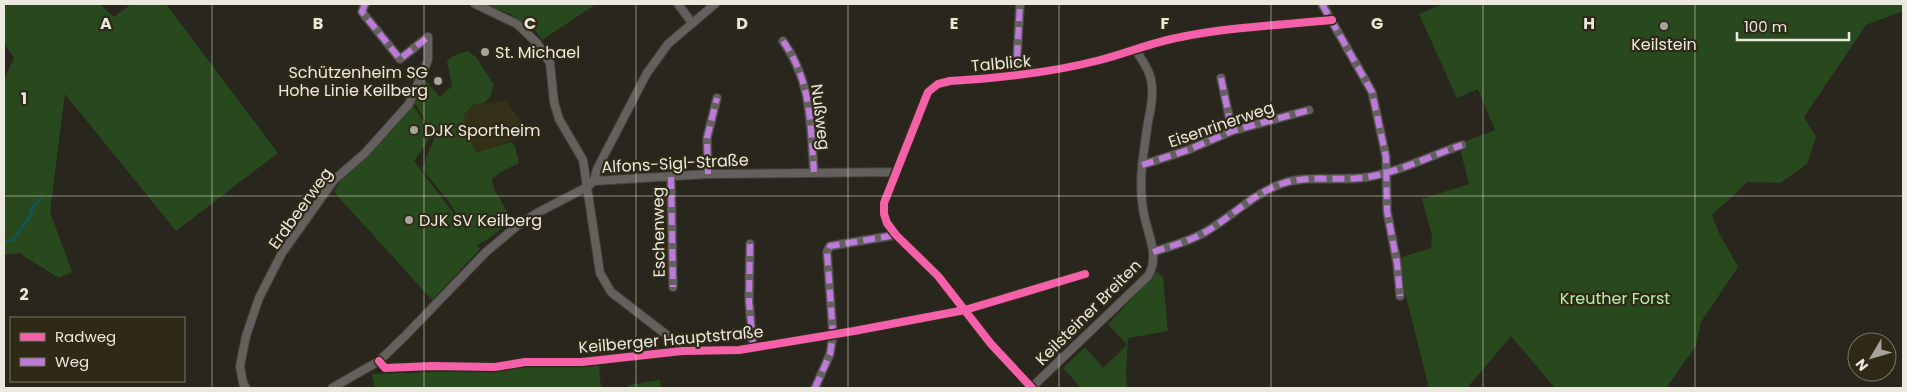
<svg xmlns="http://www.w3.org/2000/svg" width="1907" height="392" font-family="Poppins,sans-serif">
	<rect width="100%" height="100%" fill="#29261d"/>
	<path fill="#353018" d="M 506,101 L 530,133 L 473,155 L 459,106 Z"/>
	<path fill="#28491d" d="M 4,4 L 100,4 L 114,17 L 131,4 L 166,4 L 278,153 L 176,231 L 65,94 L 50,212 L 72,272 L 59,278 L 19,253 L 4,255 L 4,80 L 14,58 L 4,43 Z
		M 484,4 L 596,4 L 542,40 L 528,21 L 520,22 L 511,14 Z
		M 1443,4 L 1903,4 L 1903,11 L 1866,25 L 1804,117 L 1816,137 L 1807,164 L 1780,183 L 1748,182 L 1712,215 L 1719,233 L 1738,267 L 1701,322 L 1696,346 L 1666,388 L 1555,388 L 1511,336 L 1467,388 L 1429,388 L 1402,280 L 1399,258 L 1431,248 L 1432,236 L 1422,199 L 1469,184 L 1459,144 L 1495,130 L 1478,89 L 1457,98 L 1419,14 Z
		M 467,51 L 476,57 L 494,85 L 490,97 L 484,103 L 473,105 L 463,116 L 475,153 L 511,142 L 515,146 L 519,163 L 499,173 L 492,179 L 494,189 L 512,220 L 488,239 L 477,245 L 480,249 L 432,300 L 334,192 L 342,177 L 384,139 L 413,105 L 432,135 L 414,161 L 470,235 L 447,199 L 422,169 L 435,136 L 414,102 L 425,80 L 440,97 L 452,86 L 447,61 L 453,56 Z
		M 1157,272 L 1163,277 L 1168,331 L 1128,338 L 1126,369 L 1127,388 L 1081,388 L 1063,368 L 1085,347 L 1103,368 L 1127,345 L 1108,324 Z
		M 528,366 L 599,366 L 601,388 L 375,388 L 372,374 L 497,370 Z
		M 660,380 L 661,388 L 629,388 L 628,385 Z"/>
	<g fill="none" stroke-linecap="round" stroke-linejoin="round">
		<path stroke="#0e5660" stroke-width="2.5" d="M 4,241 L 13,240 L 31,215 L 32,208 L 41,198"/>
		<defs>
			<path id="street" d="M 365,4 L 362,12 L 400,59 L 428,37
				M 475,4 L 517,24 L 537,43 L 550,63 L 554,102 L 559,119 L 583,160 L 600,273 L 611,292 L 681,346 L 682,351
				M 678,4 L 692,23
				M 1322,4 L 1372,92 L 1386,157 L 1387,211 L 1397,263 L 1400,296
				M 783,41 C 812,82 810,124 814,172
				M 1016,75 L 1020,4
				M 1221,78 L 1232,131
				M 1142,165 L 1188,150 L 1232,131 L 1309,110
				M 708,174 L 707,138 L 717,98
				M 671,177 L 673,287
				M 594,181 L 597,169 L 647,73 L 668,44 L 715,4
				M 750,244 L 749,301 L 753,346
				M 1153,252 C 1171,246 1191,241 1207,231 C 1231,217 1253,194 1281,184 C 1309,174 1339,182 1368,177 C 1399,172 1432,155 1462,145
				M 379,361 L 385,368 L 432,366 L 495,367 L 525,362 L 582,362 L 682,351 L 739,350 L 854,331 L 965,310 L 1085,274
				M 246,388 L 243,383 L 240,366 L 246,336 L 259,298 L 282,253 L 334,180 L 365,153 L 409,104 L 428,60 L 428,37
				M 332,388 L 379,361 L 404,337 L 486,252 L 517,226 L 537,213 L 587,187 L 594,181 L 708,174 L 897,172
				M 815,388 L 830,354 L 833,335 L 827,252 L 830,246 L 896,235
				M 1031,388 L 1148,276 C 1161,255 1146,232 1143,209 C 1138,179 1144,151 1148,122 C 1151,108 1154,93 1151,80 C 1149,68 1141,59 1135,49
				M 1032,388 L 991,344 L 938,276 L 896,235 L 887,223 L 884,214 L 884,203 L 928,92 L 938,84 L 950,81 C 1001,78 1051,73 1100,60 C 1127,53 1153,42 1181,37 C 1230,27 1282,25 1332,20"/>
		</defs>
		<use href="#street" stroke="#434039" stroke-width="10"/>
		<use href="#street" stroke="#63605e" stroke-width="8"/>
		<path stroke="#bd7bd9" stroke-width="6" stroke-dasharray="12 6" stroke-linecap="butt" d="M 365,4 L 362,12 L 400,59 L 428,37
			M 1322,4 L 1372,92 L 1386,157 L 1387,211 L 1397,263 L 1400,296
			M 783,41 C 812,82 810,124 814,172
			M 1016,75 L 1020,4
			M 1221,78 L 1232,131
			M 1142,165 L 1188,150 L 1232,131 L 1309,110
			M 708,174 L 707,138 L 717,98
			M 671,177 L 673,287
			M 750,244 L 749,301 L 753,346
			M 1153,252 C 1171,246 1191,241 1207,231 C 1231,217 1253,194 1281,184 C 1309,174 1339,182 1368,177 C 1399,172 1432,155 1462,145
			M 815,388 L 830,354 L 833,335 L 827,252 L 830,246 L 896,235"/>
		<defs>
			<path id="cycleway" d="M 379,361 L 385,368 L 432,366 L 495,367 L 525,362 L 582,362 L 682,351 L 739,350 L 854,331 L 965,310 L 1085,274
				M 1032,388 L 991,344 L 938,276 L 896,235 L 887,223 L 884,214 L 884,203 L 928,92 L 938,84 L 950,81 C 1001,78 1051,73 1100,60 C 1127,53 1153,42 1181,37 C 1230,27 1282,25 1332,20"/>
		</defs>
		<use href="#cycleway" stroke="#2f2a17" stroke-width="11"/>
		<use href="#cycleway" stroke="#f560ab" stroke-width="8"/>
	</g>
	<path fill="none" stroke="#ebe8dd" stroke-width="1" stroke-opacity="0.55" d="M 212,4 L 212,388M 424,4 L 424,388M 636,4 L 636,388M 848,4 L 848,388M 1059,4 L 1059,388M 1271,4 L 1271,388M 1483,4 L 1483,388M 1695,4 L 1695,388M 4,196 L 1903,196"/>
	<g fill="#a7a49a" stroke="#2f2a17" stroke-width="2">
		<circle cx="1664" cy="26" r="5"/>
		<circle cx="485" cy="52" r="5"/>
		<circle cx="438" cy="81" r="5"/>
		<circle cx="414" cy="130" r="5"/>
		<circle cx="409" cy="220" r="5"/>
	</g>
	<g text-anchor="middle" stroke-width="4.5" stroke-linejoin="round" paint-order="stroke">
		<g font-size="16" fill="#ebe8dd" stroke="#2f2a17" text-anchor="start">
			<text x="1664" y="50" text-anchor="middle">Keilstein</text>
			<text x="495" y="58">St. Michael</text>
			<text x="428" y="78" text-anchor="end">Schützenheim SG<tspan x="428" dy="18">Hohe Linie Keilberg</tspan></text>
			<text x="424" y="136">DJK Sportheim</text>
			<text x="419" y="226">DJK SV Keilberg</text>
		</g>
		<g font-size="16" fill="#ebe8dd" stroke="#2f2a17">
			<text transform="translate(1001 63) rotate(-5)" y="6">Talblick</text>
			<text transform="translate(821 117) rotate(83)" y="6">Nußweg</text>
			<text transform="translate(1221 124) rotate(-19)" y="6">Eisenrinerweg</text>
			<text transform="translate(675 163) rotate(-3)" y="6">Alfons-Sigl-Straße</text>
			<text transform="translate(300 208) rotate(-54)" y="6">Erdbeerweg</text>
			<text transform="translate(658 232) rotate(-91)" y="6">Eschenweg</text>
			<text transform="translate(1088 312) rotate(-45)" y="6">Keilsteiner Breiten</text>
			<text transform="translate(671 339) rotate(-5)" y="6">Keilberger Hauptstraße</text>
		</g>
		<g font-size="16" fill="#b3f0a3" stroke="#2f2a17">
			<text x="1615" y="304">Kreuther Forst</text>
		</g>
	</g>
	<g font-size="16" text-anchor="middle" font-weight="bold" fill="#ebe8dd" stroke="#2f2a17" stroke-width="4.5" stroke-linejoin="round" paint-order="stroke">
		<text x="106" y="29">A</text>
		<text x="318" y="29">B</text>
		<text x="530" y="29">C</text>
		<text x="742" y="29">D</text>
		<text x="954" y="29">E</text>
		<text x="1165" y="29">F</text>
		<text x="1377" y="29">G</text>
		<text x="1589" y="29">H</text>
		<text x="24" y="104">1</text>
		<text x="24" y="300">2</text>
	</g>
	<rect width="1907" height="392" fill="none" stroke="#ebe8dd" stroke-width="10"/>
	<rect x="10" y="317" width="175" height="65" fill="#2f2a17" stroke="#7a7666"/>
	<rect x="20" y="333" width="25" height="8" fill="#f560ab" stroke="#7a7666"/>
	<text x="55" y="342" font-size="15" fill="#ebe8dd">Radweg</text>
	<rect x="20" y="358" width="25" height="8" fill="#bd7bd9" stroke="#7a7666"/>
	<text x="55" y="367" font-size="15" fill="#ebe8dd">Weg</text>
	<g transform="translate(1872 357) rotate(232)"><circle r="24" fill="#2f2a17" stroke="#7a7666"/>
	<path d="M0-4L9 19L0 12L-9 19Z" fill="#a7a49a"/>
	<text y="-8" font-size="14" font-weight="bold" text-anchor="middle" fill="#ebe8dd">N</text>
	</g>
	<path d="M1737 32v8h112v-8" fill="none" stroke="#ebe8dd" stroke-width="2.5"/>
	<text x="1744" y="32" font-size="15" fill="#ebe8dd" stroke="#2f2a17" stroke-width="4" paint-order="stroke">100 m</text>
</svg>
